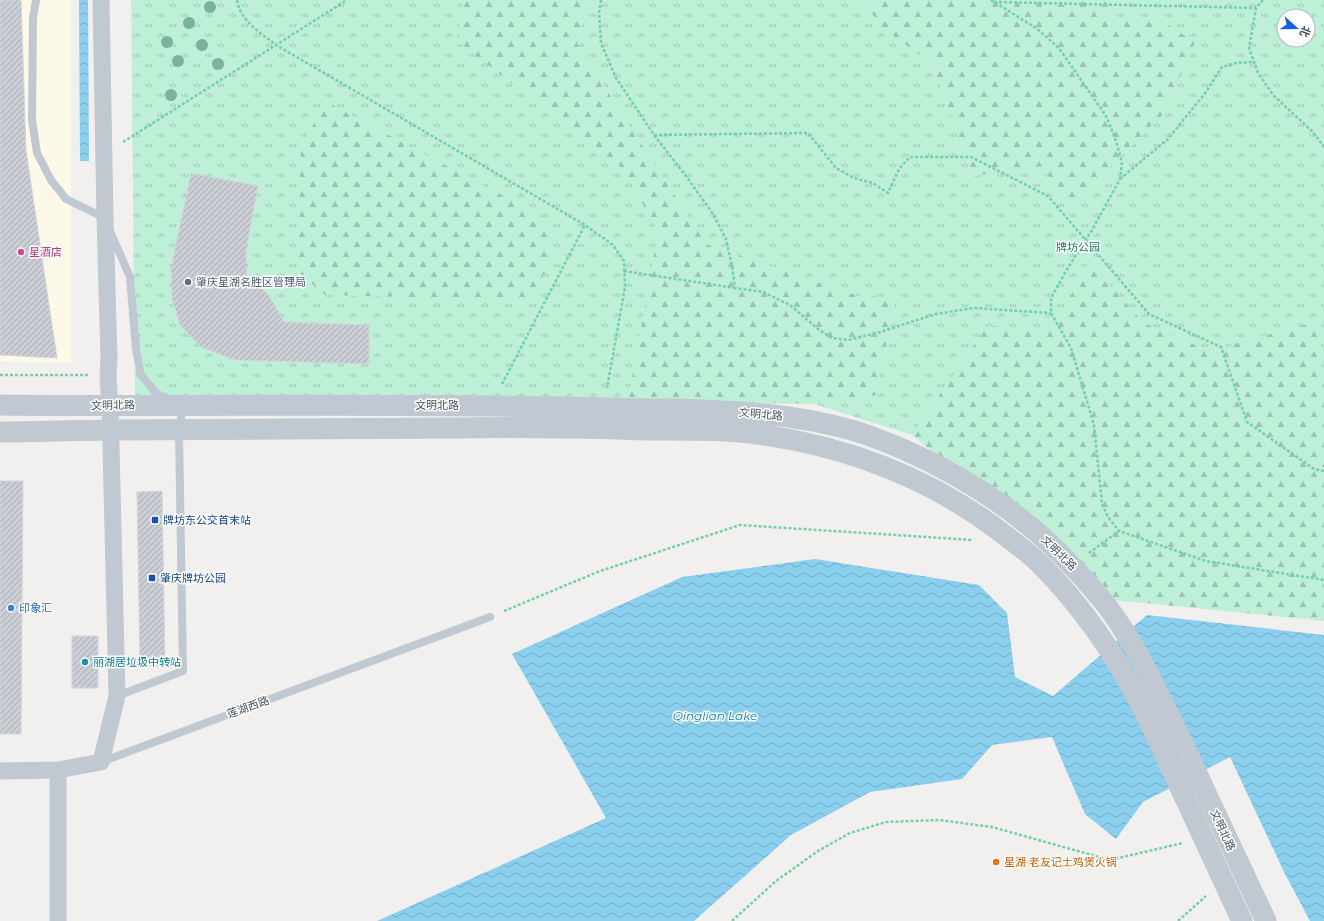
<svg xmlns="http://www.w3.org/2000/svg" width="1324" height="921" font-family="Montserrat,'Noto Sans SC',sans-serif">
	<defs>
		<pattern id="grass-tufts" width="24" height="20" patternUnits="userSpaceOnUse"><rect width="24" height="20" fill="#bdf0d6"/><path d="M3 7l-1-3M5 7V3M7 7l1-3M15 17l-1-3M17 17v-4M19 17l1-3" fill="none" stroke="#9bc5b1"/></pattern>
		<pattern id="forest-firs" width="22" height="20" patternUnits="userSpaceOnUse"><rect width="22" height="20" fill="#bdf0d6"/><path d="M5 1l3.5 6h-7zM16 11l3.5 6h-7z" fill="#9bc5b1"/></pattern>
		<pattern id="water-waves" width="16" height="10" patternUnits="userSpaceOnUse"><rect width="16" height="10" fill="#8ad0ee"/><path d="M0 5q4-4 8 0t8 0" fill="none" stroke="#73abc4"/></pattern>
		<pattern id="building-hatch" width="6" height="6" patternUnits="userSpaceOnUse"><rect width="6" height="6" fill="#cbced5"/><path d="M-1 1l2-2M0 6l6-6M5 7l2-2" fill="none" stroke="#a7aab0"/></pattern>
	</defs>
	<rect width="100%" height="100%" fill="#f2f0ef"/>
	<path fill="#fcf9e9" d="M 0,0 L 71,0 L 71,363 L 0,361 Z"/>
	<path fill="url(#grass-tufts)" fill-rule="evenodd" d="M 131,0 L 1324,0 L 1324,621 L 999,489 L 912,435 L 814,404 L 135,396 ZM 1284,16 L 1308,16 L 1308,40 L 1284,40 Z"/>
	<path fill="url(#forest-firs)" d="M 462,0 L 587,0 L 577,44 L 706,244 L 858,296 L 896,297 L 876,395 L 814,403 L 628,402 L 658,232 L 624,170 L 457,41 Z
		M 862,0 L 1115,0 L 1106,19 L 1158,19 L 1195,42 L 1165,112 L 1074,204 L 1040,166 L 973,176 L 932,63 L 883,29 Z
		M 327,102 L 550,221 L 548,266 L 531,300 L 325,295 L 298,271 L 301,145 Z
		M 1089,262 L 1144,323 L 1216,354 L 1234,344 L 1316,322 L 1321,378 L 1324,380 L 1324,621 L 1113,600 L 912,435 L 987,326 L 1052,330 Z"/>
	<path fill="url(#water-waves)" d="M 79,0 L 88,0 L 89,161 L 80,161 Z
		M 815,559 L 979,585 L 1007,613 L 1015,677 L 1053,696 L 1147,615 L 1324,635 L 1324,921 L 1310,921 L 1285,874 L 1230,757 L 1143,802 L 1116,839 L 1085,814 L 1052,737 L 992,745 L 962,779 L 870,792 L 791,835 L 694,921 L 377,921 L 606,818 L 512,654 L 682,577 Z"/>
	<path fill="url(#building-hatch)" stroke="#d3d5db" d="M 0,0 L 21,0 L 26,150 L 57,358 L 0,355 Z
		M 191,173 L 258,186 L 246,250 L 247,276 L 268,294 L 284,322 L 369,325 L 369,364 L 235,360 L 201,347 L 180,325 L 172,298 L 171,268 Z
		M 0,481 L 23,481 L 21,734 L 0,734 Z
		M 162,491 L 165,666 L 140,666 L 137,492 Z
		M 72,636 L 98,636 L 98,688 L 72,688 Z"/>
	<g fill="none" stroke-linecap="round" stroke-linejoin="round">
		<path stroke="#74cfaa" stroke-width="2.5" stroke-dasharray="3 2" stroke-linecap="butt" d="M 237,0 C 240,21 261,33 276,45 L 585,225 L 613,245 L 624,261 L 625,287 L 607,388
			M 601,0 L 599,13 L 601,43 L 616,78 L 654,135 L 686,176 L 713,214 L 726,239 L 732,266 L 735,288 L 763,292 L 790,305 L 818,329 L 832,338 L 848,340 L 877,333 L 936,314 L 974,308 L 1051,313
			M 991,0 L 1036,28 L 1059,48 L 1106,116 L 1115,138 L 1122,162 L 1120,179 L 1092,230 L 1066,271 L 1051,298 L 1051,313 L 1071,348 L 1094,425 L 1102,504 L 1108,517 L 1119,531 L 1206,561 L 1324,580
			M 1263,0 L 1256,8 L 1249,48 L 1258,73 L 1274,96 L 1313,132 L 1324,147
			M 994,2 L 1256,8
			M 654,135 L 808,133 L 836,168 L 854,178 L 873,183 L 888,193 L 899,169 L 910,157 L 971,157 L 1048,196 L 1149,314 L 1221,347 L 1247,422 L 1314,469 L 1324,471
			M 123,142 L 347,0
			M 1120,179 L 1168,139 L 1206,92 L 1222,67 L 1236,63 L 1254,62
			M 624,271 L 735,288
			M 0,375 L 90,375
			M 502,384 L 585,225
			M 1089,553 L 1119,531
			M 504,611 L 600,571 L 740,525 L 973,540
			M 732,921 L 776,881 L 818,851 L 850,833 L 886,822 L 939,820 L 992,827 L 1110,860 L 1183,843
			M 1178,921 L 1206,896"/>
		<path stroke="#c0c8d2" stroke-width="8" d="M 36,0 L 33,18 L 32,120 L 37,153 L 51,180 L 66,199 L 105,218
			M 110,231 L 130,277 L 136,350 L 141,375 L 157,394 L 170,399
			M 117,696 L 183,671 L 179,430 L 183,406
			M 101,762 L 490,617"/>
		<path stroke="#c0c8d2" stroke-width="17" d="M 0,771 L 58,770 L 101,762 L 117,696 L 110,405 L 108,376 L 109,359 L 105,217 L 101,0
			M 58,921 L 58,770"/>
		<path stroke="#c0c8d2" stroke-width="21" d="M 0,405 C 186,407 372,403 558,407 C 597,408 635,409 673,409 C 736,411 793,413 855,431 C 872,436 888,443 905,450 C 967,478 1026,516 1073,567 C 1090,585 1108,605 1121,626 C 1146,665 1165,707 1185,748 C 1212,806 1239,864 1266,921
			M 0,432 C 38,432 76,430 114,430 C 228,429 341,429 455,428 C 518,427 582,428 645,430 C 687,430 730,429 771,436 C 857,450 933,480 1002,533 C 1015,543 1029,553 1041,565 C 1084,608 1118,659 1146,714 L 1242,921"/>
	</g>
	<g fill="#78b49a">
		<circle cx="210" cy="7" r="6"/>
		<circle cx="189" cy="23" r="6"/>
		<circle cx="167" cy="42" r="6"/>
		<circle cx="202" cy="45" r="6"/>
		<circle cx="178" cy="61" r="6"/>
		<circle cx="218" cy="64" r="6"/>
		<circle cx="171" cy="95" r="6"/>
	</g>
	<circle fill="#d1479c" stroke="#fff" stroke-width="1.5" cx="21" cy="252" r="4"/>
	<circle fill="#5c6f8a" stroke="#fff" stroke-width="1.5" cx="188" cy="282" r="4"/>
	<g fill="#1a4fb4" stroke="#fff" stroke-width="1.5">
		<rect x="151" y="516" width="8" height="8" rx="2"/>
		<rect x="148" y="574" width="8" height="8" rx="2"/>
	</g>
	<circle fill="#3f7fe0" stroke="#fff" stroke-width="1.5" cx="11" cy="608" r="4"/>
	<circle fill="#0f9aa8" stroke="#fff" stroke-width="1.5" cx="85" cy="662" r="4"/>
	<circle fill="#e8710a" stroke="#fff" stroke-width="1.5" cx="996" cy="862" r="4"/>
	<g text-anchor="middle" stroke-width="3" stroke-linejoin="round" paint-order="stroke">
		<g font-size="11" fill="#158255" stroke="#fff">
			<text x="1078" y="251">牌坊公园</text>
		</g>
		<g font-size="11" fill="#b23c85" stroke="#fff" text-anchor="start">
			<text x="29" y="256">星酒店</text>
		</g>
		<g font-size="11" fill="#4e5e75" stroke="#fff" text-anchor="start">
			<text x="196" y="286">肇庆星湖名胜区管理局</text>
		</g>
		<g font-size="11" fill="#47515e" stroke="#fff">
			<text transform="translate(113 405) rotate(-1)" y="4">文明北路</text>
			<text x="437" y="409">文明北路</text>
			<text transform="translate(761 414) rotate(5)" y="4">文明北路</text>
			<text transform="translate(1059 553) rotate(44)" y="4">文明北路</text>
			<text transform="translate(248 707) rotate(-20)" y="4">莲湖西路</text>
			<text transform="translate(1223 830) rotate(65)" y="4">文明北路</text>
		</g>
		<g font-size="11" fill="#164399" stroke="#fff" text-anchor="start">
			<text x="163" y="524">牌坊东公交首末站</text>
			<text x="160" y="582">肇庆牌坊公园</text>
		</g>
		<g font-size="11" fill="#366cbe" stroke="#fff" text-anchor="start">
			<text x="19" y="612">印象汇</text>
		</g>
		<g font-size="11" fill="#0d838f" stroke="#fff" text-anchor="start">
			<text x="93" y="666">丽湖居垃圾中转站</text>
		</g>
		<g font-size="11" fill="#c56008" stroke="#fff" text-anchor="start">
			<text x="1004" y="866">星湖·老友记土鸡煲火锅</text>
		</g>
		<g font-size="12" font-style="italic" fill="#097dae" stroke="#fff">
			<text x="715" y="720">Qinglian Lake</text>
		</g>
	</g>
	<g transform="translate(1296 28) rotate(111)"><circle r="19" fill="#ffffff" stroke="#b5b9bf"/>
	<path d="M0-3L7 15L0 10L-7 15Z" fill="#155ee7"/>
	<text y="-6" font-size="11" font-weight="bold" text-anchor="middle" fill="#47515e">北</text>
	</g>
</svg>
